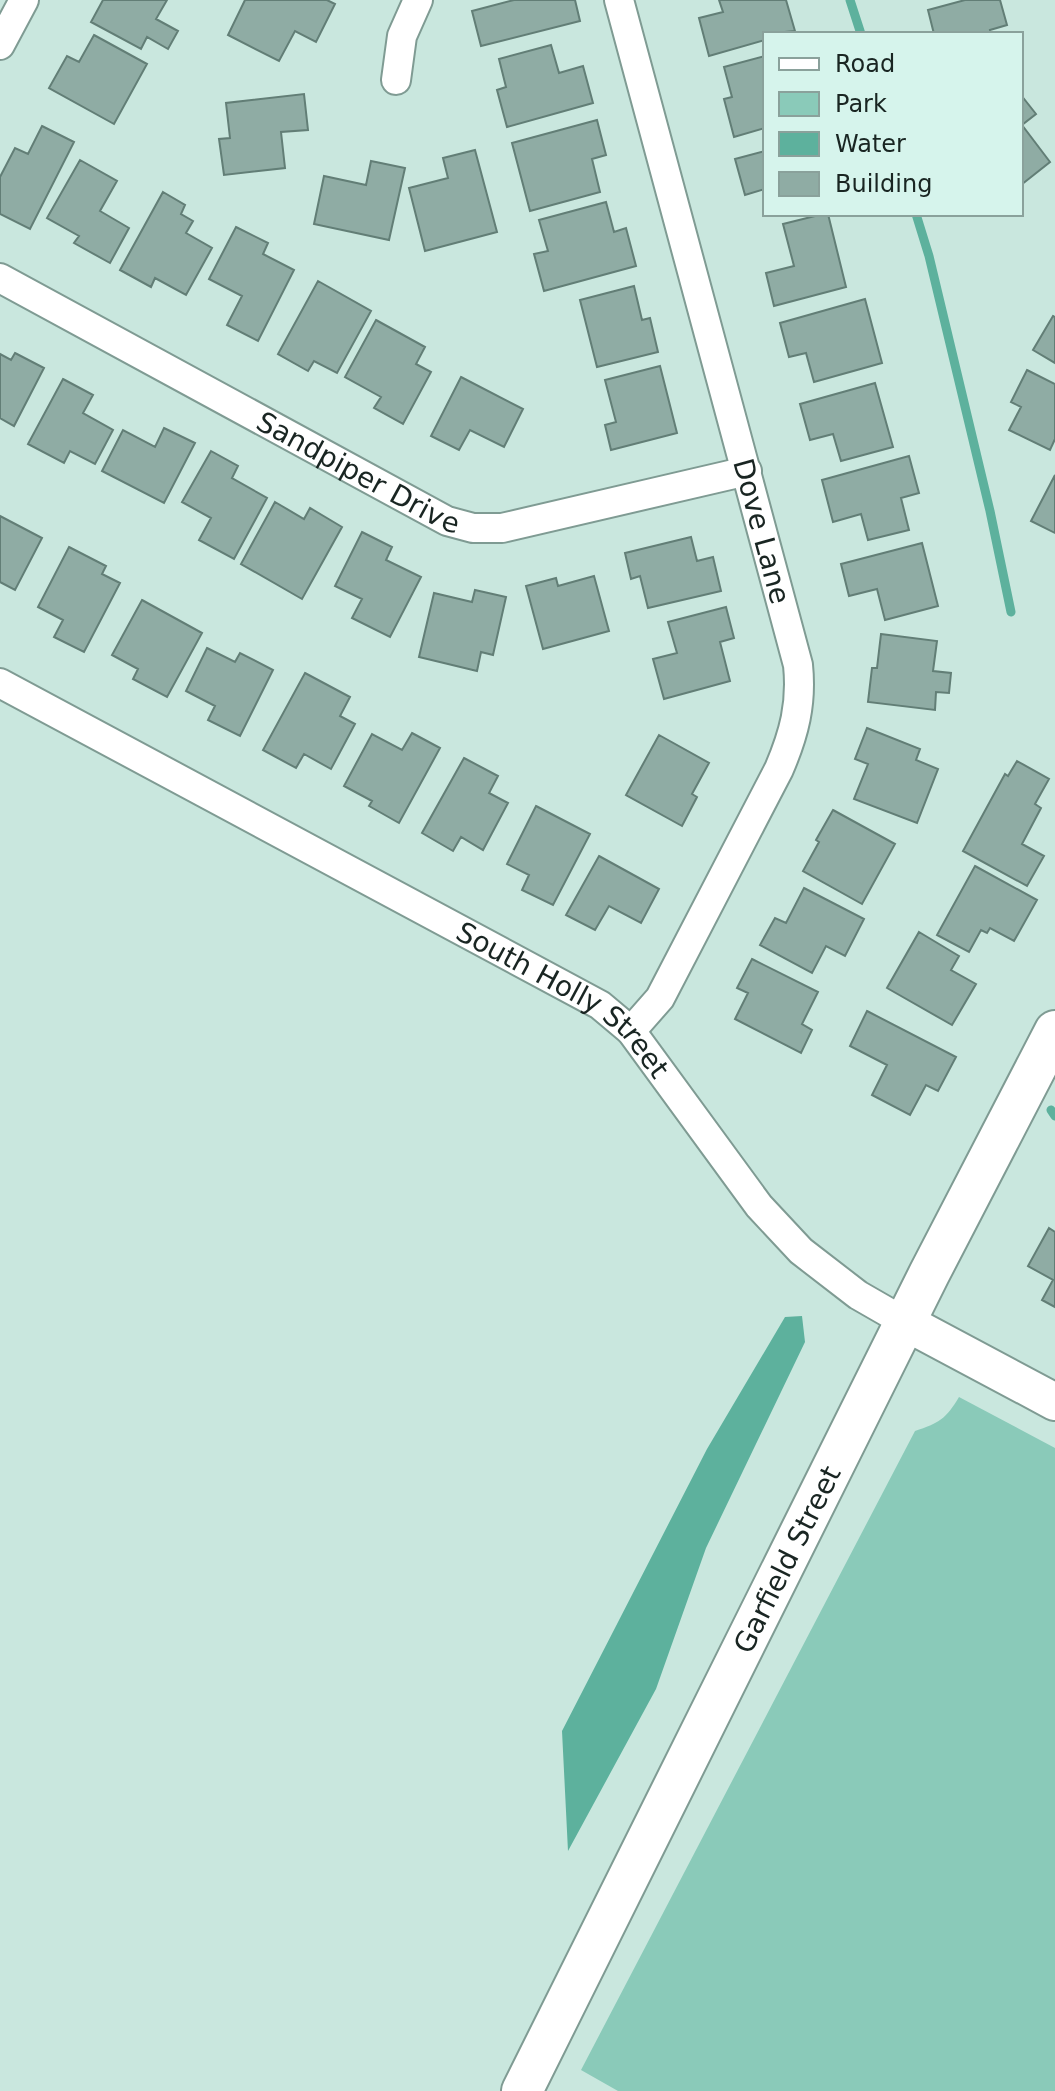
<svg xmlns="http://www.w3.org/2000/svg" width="1055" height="2091" font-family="'DejaVu Sans',sans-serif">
	<rect width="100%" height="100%" fill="#c9e7de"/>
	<path fill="#8acab9" d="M 959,1397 L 1055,1448 L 1055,2091 L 618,2091 L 581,2070 L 915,1431 C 939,1423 946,1419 959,1397 Z"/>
	<path fill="#5db19d" d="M 802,1316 L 805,1342 L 706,1548 L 656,1689 L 568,1851 L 562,1731 L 707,1449 L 785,1317 Z"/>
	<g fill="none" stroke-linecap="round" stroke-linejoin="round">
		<path stroke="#5db19d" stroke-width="9" d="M 850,0 L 861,34
			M 916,214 L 929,256 L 990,511 L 1011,612
			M 1051,1110 L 1055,1116"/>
	</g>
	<path fill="#8faca4" stroke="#627e76" stroke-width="2" d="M 103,0 L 167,0 L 156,19 L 178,31 L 168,49 L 147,37 L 141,49 L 91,22 Z
		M 245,0 L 327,0 L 335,4 L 316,42 L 295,31 L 279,61 L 228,35 Z
		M 514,0 L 575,0 L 580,21 L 481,46 L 472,11 Z
		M 719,0 L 786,0 L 795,31 L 765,34 L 765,40 L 709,56 L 699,18 L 723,12 Z
		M 965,0 L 1000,0 L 1007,25 L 990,30 L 991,34 L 934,34 L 928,10 Z
		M 94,35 L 147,64 L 114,124 L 49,88 L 67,56 L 79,62 Z
		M 551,45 L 559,73 L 583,66 L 593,103 L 507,127 L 497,90 L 506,87 L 499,59 Z
		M 765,56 L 765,128 L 734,137 L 724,99 L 732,97 L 724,67 Z
		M 304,94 L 308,130 L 281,132 L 285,168 L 224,175 L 219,139 L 230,138 L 226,103 Z
		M 1021,95 L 1036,114 L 1022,125 L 1050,162 L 1021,185 Z
		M 597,120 L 606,155 L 592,159 L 600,192 L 530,211 L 512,143 Z
		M 42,126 L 74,142 L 30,229 L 0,214 L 0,177 L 15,148 L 28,154 Z
		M 475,150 L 497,232 L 425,251 L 409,188 L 448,178 L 443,158 Z
		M 765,151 L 765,189 L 745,195 L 735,159 Z
		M 80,160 L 117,181 L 100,211 L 129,228 L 110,263 L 74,243 L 79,236 L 47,218 Z
		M 371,161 L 405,168 L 389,240 L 314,224 L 324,176 L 366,185 Z
		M 163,192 L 185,205 L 181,214 L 193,221 L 186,233 L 212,248 L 186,295 L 155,278 L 151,287 L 120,270 Z
		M 606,202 L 614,232 L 626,228 L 636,266 L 544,291 L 534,254 L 548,251 L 539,220 Z
		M 823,214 L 828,214 L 846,287 L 774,306 L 766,273 L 794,266 L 783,224 Z
		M 236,227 L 268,243 L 263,254 L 294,270 L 258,341 L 227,325 L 242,296 L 209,279 Z
		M 318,281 L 371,311 L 337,373 L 314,361 L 308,371 L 278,354 Z
		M 634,286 L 642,320 L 650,318 L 658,352 L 597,367 L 580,300 Z
		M 865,299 L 882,363 L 814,382 L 806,353 L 789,357 L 780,323 Z
		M 1053,316 L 1055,317 L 1055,363 L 1033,350 Z
		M 376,320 L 425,347 L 416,364 L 431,372 L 403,424 L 374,408 L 381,397 L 345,377 Z
		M 15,353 L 44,368 L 14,426 L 0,418 L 0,354 L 11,360 Z
		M 660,366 L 677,433 L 611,450 L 605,425 L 616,422 L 605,380 Z
		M 1027,370 L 1055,384 L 1055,439 L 1050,450 L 1009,430 L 1021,407 L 1011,402 Z
		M 461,377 L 523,409 L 504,447 L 470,430 L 459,450 L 431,436 Z
		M 63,379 L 93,395 L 83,413 L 113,430 L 95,464 L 70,451 L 64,463 L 28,444 Z
		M 875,383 L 893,447 L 841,461 L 833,434 L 810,440 L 800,404 Z
		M 164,428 L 195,443 L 164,503 L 102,471 L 123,430 L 155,447 Z
		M 211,451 L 238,466 L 232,478 L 267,498 L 234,559 L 199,540 L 211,518 L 182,502 Z
		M 909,456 L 919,493 L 901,498 L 909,530 L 868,540 L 861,514 L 833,522 L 822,480 Z
		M 1055,475 L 1055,533 L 1031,521 Z
		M 275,502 L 304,519 L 310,508 L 342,527 L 302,599 L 241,564 Z
		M 0,516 L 42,538 L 15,590 L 0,582 Z
		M 362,532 L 392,547 L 386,560 L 421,577 L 390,637 L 352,618 L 362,599 L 335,586 Z
		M 691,537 L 697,561 L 713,557 L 721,591 L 648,608 L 640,576 L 631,579 L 625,553 Z
		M 922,543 L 938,606 L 885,620 L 877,589 L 849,596 L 841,564 Z
		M 69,547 L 106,566 L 102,574 L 120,583 L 84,652 L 54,637 L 63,620 L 38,607 Z
		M 594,576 L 609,631 L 543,649 L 526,586 L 556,578 L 558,586 Z
		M 475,590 L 506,597 L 493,655 L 481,652 L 477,671 L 419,657 L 434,593 L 472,602 Z
		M 142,600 L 202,633 L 167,697 L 133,679 L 138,669 L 112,655 Z
		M 726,607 L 734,638 L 720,642 L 730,681 L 664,699 L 653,659 L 677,653 L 668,622 Z
		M 881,634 L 937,641 L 933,671 L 951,673 L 949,693 L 936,692 L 935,710 L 868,702 L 872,668 L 877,668 Z
		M 207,648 L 235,662 L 240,653 L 273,670 L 240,736 L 208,720 L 215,706 L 186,691 Z
		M 305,673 L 350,697 L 340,716 L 355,724 L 331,769 L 304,754 L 296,768 L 263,750 Z
		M 867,728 L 920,749 L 916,760 L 938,769 L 917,823 L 854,799 L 868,764 L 855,759 Z
		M 412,733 L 440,748 L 399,823 L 369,806 L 372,801 L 344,786 L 372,734 L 402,750 Z
		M 659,735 L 709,763 L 692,794 L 697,797 L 682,826 L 626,795 Z
		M 464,758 L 498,776 L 489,793 L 508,803 L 483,850 L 461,837 L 453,851 L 422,833 Z
		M 1017,761 L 1049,779 L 1035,804 L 1041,808 L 1022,844 L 1044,856 L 1027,886 L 963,851 L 1005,774 L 1008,776 Z
		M 536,806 L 590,834 L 553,905 L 522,890 L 529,875 L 507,864 Z
		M 833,810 L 895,844 L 862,904 L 803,871 L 819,842 L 816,840 Z
		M 599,856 L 659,889 L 641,923 L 609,906 L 595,930 L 566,915 Z
		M 975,866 L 1037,900 L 1014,941 L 990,928 L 987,933 L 981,930 L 969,952 L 937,935 Z
		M 804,888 L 864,919 L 845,956 L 826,946 L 812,973 L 760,945 L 775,918 L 786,923 Z
		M 919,932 L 959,956 L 951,970 L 976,984 L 952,1025 L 887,988 Z
		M 752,959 L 818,992 L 802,1024 L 812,1030 L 801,1053 L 735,1019 L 748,993 L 737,988 Z
		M 867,1011 L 956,1057 L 938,1091 L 926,1085 L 910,1115 L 872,1095 L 887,1065 L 850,1046 Z
		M 1049,1228 L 1055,1232 L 1055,1307 L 1042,1300 L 1053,1280 L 1028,1266 Z"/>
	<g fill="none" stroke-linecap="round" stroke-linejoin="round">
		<defs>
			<g id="minor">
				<path id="s1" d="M 619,0 L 798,665 C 802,704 794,734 779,769 L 660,998 L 631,1031"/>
				<path d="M 0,45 L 24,0"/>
				<path d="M 396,80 L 402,36 L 418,0"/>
				<path id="s2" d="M 0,278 L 447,521 L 473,528 L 502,528 L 747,471"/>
				<path id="s3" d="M 0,683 L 600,1005 L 631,1031 L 759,1206 L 801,1251 L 858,1295 L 905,1322"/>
			</g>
			<path id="tertiary" d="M 905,1322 L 1055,1402"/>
			<g id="secondary">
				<path id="s4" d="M 522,2091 L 929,1274 L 1055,1031"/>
			</g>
		</defs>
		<use href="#minor" stroke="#7f9b93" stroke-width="32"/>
		<use href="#tertiary" stroke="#7f9b93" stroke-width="40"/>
		<use href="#secondary" stroke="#7f9b93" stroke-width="44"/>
		<use href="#minor" stroke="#fff" stroke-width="28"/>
		<use href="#tertiary" stroke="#fff" stroke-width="36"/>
		<use href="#secondary" stroke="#fff" stroke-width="40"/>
	</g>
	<g text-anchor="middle" stroke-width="6" stroke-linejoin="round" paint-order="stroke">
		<g font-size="28" fill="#192522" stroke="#d6f4ec">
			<text dy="10" stroke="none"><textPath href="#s2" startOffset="408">Sandpiper Drive</textPath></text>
			<text dy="10" stroke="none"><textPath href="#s1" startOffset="550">Dove Lane</textPath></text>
			<text dy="10" stroke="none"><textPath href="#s3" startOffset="648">South Holly Street</textPath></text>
			<text dy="10" stroke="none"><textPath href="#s4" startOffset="594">Garfield Street</textPath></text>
		</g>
	</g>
	<rect x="763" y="32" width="260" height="184" fill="#d6f4ec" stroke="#8aa19b" stroke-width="2"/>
	<rect x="779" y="58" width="40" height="12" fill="#ffffff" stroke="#8aa19b" stroke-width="2"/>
	<text x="835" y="72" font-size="24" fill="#192522">Road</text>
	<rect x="779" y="92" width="40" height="24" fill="#8acab9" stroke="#8aa19b" stroke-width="2"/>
	<text x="835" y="112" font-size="24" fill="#192522">Park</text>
	<rect x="779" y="132" width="40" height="24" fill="#5db19d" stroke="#8aa19b" stroke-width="2"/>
	<text x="835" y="152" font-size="24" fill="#192522">Water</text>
	<rect x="779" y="172" width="40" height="24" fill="#8faca4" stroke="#8aa19b" stroke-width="2"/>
	<text x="835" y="192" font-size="24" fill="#192522">Building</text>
</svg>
